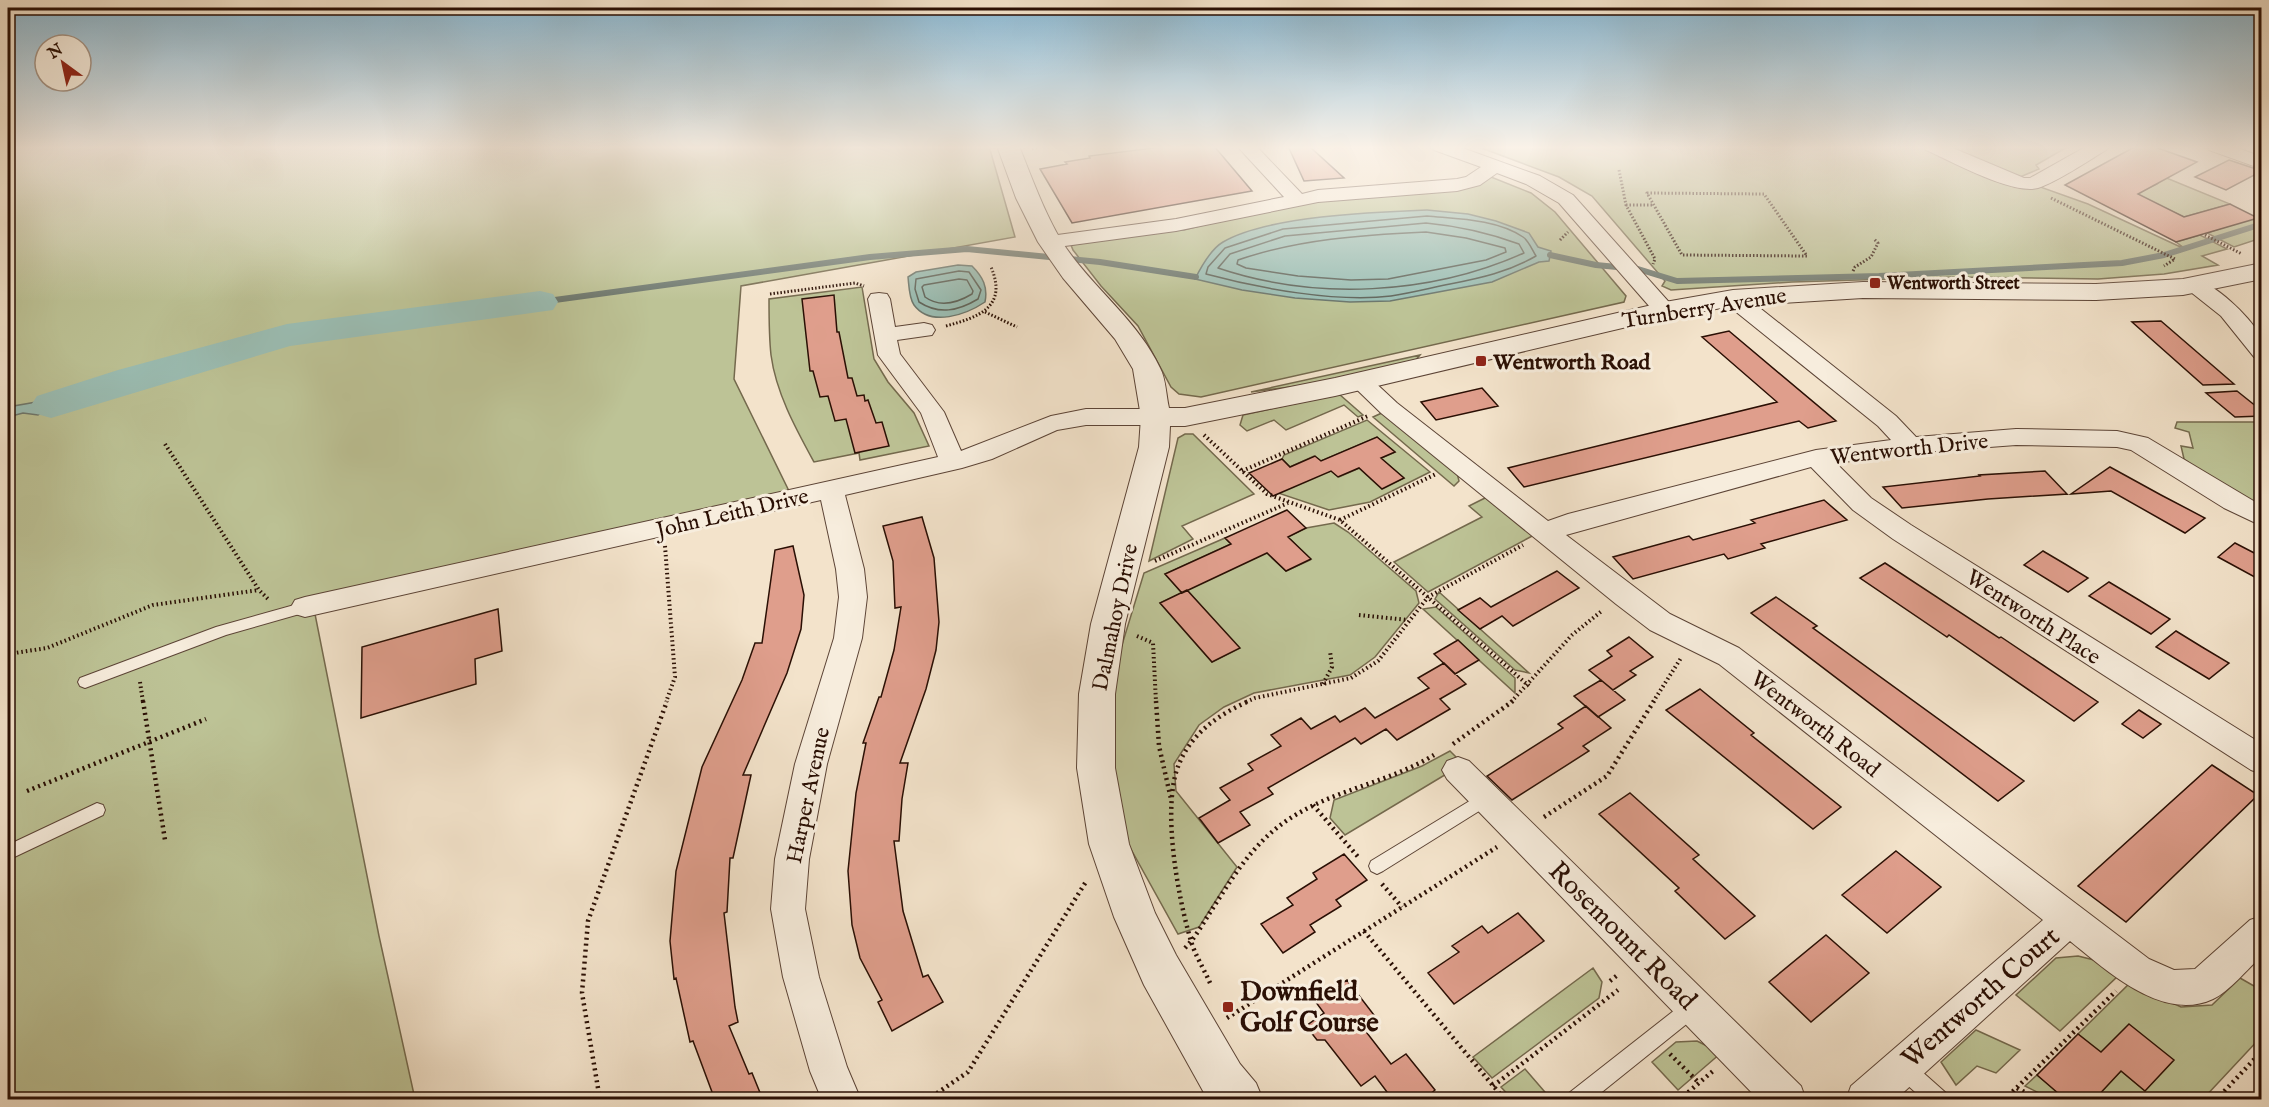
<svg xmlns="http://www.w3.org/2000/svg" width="2269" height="1107" font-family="'IM FELL English',serif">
	<rect width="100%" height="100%" fill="#f3e3cb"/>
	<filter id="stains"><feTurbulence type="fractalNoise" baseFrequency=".00333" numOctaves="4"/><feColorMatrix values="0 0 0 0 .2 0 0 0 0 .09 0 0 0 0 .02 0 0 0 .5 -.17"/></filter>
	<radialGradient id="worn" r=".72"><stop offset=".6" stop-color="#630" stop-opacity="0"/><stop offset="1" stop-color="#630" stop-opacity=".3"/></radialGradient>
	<path fill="#bdc396" stroke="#74694d" stroke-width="1.5" d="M 8,146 L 989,146 L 1015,237 L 741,286 L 734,379 L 789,491 L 312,599 L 379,936 L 415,1099 L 8,1099 Z
		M 1476,146 L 1925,146 L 2088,204 L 2187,250 L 2176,242 L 2200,235 L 2227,249 L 2202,256 L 2218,265 L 2164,274 L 2098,279 L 1956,277 L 1792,282 L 1671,290 L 1662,286 L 1665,281 L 1592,196 L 1559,177 Z
		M 1945,146 L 2069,146 L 2036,165 L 2039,169 L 2020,177 Z
		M 1491,177 L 1531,193 L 1555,212 L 1626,296 L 1624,302 L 1201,397 L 1179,394 L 1171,387 L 1138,326 L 1101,286 L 1073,250 L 1071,245 L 1172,229 L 1184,230 L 1295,202 Z
		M 2164,177 L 2230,204 L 2184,217 L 2135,194 L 2157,184 Z
		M 2261,215 L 2261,237 L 2257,239 L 2261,243 L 2255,240 L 2234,247 L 2207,233 Z
		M 862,287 L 874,359 L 888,382 L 914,413 L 929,446 L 860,460 L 859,453 L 814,462 C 796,429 776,393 771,355 C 769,337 769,318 769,299 Z
		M 1420,355 L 1415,361 L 1321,383 L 1251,392 Z
		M 1339,394 L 1363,415 L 1358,417 L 1344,405 L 1286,430 L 1274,420 L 1247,431 L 1240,425 L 1243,415 Z
		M 1384,412 L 1457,473 L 1459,481 L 1454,486 L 1373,417 Z
		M 1367,420 L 1430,472 L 1370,502 L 1329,510 L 1266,489 L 1331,471 L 1339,477 L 1364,466 L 1382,488 L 1404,478 L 1385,462 L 1377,460 L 1395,452 L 1377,437 L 1321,461 L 1314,456 L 1290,467 L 1282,459 L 1284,455 Z
		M 2177,422 L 2261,422 L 2261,506 L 2216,483 L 2184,459 L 2181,446 L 2193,448 L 2189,432 L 2175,428 Z
		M 1185,434 L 1193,434 L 1254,494 L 1182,526 L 1193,539 L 1149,561 L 1178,438 Z
		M 1487,497 L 1534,535 L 1428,592 L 1394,562 L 1482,517 L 1469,506 Z
		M 1334,523 L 1348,532 L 1416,591 L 1419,603 L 1375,657 L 1350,675 L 1254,693 L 1224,707 L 1199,725 L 1174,764 L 1176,791 L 1237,867 L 1199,927 L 1178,934 L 1127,842 L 1111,759 L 1114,671 L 1144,573 L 1225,538 L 1231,544 L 1165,574 L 1182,593 L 1160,603 L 1212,662 L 1239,648 L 1187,590 L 1266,552 L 1286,571 L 1310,560 L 1291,540 L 1286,542 L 1283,539 L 1306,528 Z
		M 1439,592 L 1529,673 L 1515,670 L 1435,599 Z
		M 1436,607 L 1515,678 L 1515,693 L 1423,609 Z
		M 1450,751 L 1463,764 L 1345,835 L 1330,818 L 1334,800 L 1422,766 Z
		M 2078,956 L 2102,962 L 2119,975 L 2060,1031 L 2016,995 L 2056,958 Z
		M 1593,968 L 1602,982 L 1599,998 L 1492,1078 L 1473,1057 Z
		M 2240,978 L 2261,990 L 2261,1037 L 2203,1099 L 2094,1099 L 2121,1071 L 2145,1091 L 2078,1034 L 2130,983 L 2181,1007 L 2212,1005 Z
		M 1976,1030 L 2020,1050 L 1996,1073 L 1977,1066 L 1956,1085 L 1941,1062 Z
		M 1697,1041 L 1721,1053 L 1678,1090 L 1652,1062 L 1676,1042 Z
		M 1525,1069 L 1551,1099 L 1512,1099 L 1501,1087 Z
		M 2037,1075 L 2066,1099 L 2051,1099 L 2025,1086 Z"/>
	<path fill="#9bbeb4" stroke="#6e786e" stroke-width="1.5" d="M 1427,210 L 1468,214 L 1496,221 L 1529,233 L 1538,247 L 1551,251 L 1549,261 L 1539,262 L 1492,282 L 1390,301 L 1350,302 L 1295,298 L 1242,290 L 1195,279 C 1201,267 1211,249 1223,242 C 1267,216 1374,212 1427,210 Z
		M 958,265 L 972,266 C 983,277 988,287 985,302 C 967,314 931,328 914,305 C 909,298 909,286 908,277 L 916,272 Z
		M 42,401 L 50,402 L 51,405 L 38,415 L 23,413 L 8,417 L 8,407 Z"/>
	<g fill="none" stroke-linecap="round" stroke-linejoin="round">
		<path stroke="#62665c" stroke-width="1.5" d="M 1427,216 C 1457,219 1496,219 1523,237 C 1529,241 1532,250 1536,256 C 1508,272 1481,278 1450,284 C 1430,288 1411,293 1391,296 C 1337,303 1258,288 1206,274 L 1208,267 L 1225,248 L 1283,229 Z
			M 1426,223 C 1458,226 1489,233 1519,244 L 1524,253 C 1430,295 1316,301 1218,268 L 1230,254 L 1285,236 Z
			M 1426,232 L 1466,238 L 1505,248 L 1506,252 L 1486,260 L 1388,279 L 1351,280 L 1298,276 L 1246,268 L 1237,264 L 1238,260 C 1299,239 1362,235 1426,232 Z
			M 959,271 L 969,272 L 981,290 L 978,299 C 958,311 939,315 919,302 L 915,289 L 916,279 Z
			M 959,279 L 967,280 L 973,291 L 972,294 C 957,303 940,308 925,297 L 922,287 L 924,285 Z"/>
		<path stroke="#6e786e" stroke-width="6" d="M 1550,255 L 1596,265 L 1638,269 L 1677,281 L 1879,276 L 2122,263 L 2164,255 L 2262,224
			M 540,302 L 870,257 L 967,249 L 1100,262 L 1196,277"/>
		<path fill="#9bbeb4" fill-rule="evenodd" d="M 540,291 L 553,294 L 558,302 L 553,310 L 290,346 L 51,418 L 37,414 L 31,405 L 37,396 L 118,370 L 287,324 Z"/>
	</g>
	<path fill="#df9e8c" stroke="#2a0f04" stroke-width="1.5" d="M 1169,146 L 1214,146 L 1252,191 L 1072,223 L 1040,169 L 1067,164 L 1065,162 L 1090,158 L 1089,156 Z
		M 1288,146 L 1309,146 L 1344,178 L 1304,181 Z
		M 2136,146 L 2152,146 L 2197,162 L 2138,194 L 2184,217 L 2230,204 L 2258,218 L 2176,242 L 2065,185 Z
		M 2229,160 L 2262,171 L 2226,190 L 2195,177 Z
		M 834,295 L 837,332 L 839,332 L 848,378 L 852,378 L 857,396 L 864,395 L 865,401 L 868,400 L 876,423 L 882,422 L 889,446 L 855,453 L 846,419 L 835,421 L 828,396 L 820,397 L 813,371 L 810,371 L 802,299 Z
		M 2161,321 L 2234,384 L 2203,385 L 2132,322 Z
		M 1729,331 L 1836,421 L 1808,428 L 1799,421 L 1524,487 L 1508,468 L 1777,402 L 1702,337 Z
		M 1482,388 L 1498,406 L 1436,420 L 1421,402 Z
		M 2237,391 L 2262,411 L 2262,416 L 2235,417 L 2206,393 Z
		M 1377,437 L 1395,452 L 1381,458 L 1404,478 L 1382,489 L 1359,468 L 1338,477 L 1331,471 L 1273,496 L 1249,473 L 1282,459 L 1290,467 L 1315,456 L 1321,461 Z
		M 2110,467 L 2161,495 L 2205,518 L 2185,533 L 2111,491 L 2071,494 Z
		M 2045,471 L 2067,494 L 1988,499 L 1902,508 L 1883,487 L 1980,476 L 1979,475 Z
		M 1824,500 L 1847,520 L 1761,544 L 1765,548 L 1728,559 L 1724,554 L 1633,579 L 1613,557 L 1689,536 L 1693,540 L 1755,523 L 1751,520 Z
		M 1287,510 L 1306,528 L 1288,537 L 1311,559 L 1286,571 L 1267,553 L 1182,593 L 1165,574 L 1231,544 L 1225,538 Z
		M 922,517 L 934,558 L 939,622 L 936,650 L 926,689 L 900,763 L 908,763 L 902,799 L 899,841 L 894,841 L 903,911 L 923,977 L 928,975 L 943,1002 L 892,1031 L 878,1002 L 882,1000 L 860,958 L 852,925 L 848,871 L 856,793 L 866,743 L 863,743 L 879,697 L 881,697 L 894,650 L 901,607 L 895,608 L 893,561 L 883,526 Z
		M 2235,543 L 2262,557 L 2262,581 L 2218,557 Z
		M 793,546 L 804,595 L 801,629 L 787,673 L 743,775 L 751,775 L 733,858 L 730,858 L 727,912 L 724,913 L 735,1007 L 738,1022 L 729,1026 L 749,1074 L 752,1073 L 763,1100 L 715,1100 L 693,1041 L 690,1042 L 676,978 L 674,979 L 670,941 L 676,871 L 702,767 L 742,680 L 755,643 L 762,643 L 775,550 Z
		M 2043,551 L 2065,564 L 2088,578 L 2068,592 L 2024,565 Z
		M 1885,563 L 1999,638 L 2001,637 L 2098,702 L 2074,721 L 1949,635 L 1947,637 L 1860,578 Z
		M 1557,571 L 1579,588 L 1513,626 L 1502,616 L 1480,629 L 1458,610 L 1480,598 L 1491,607 Z
		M 2109,582 L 2139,600 L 2170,619 L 2151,634 L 2089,596 Z
		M 1187,590 L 1240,648 L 1212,662 L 1160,603 Z
		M 1776,597 L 1817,626 L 1813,628 L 2024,781 L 1998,801 L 1751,613 Z
		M 498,609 L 502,651 L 475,659 L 476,684 L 361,718 L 362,647 Z
		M 2176,631 L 2202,647 L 2229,663 L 2209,679 L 2156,647 Z
		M 1629,637 L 1653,657 L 1630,671 L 1636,675 L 1613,690 L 1589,670 L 1612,656 L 1607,651 Z
		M 1458,640 L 1479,660 L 1455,674 L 1434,654 Z
		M 1444,663 L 1466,684 L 1440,699 L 1450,709 L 1397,740 L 1386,729 L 1361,744 L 1355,738 L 1268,788 L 1273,794 L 1240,812 L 1250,825 L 1218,843 L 1199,818 L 1230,800 L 1220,788 L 1253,770 L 1248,764 L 1281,746 L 1271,735 L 1301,718 L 1311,729 L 1335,716 L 1340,722 L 1365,708 L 1375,718 L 1429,688 L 1418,678 Z
		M 1601,680 L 1625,700 L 1598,717 L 1574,696 Z
		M 1700,689 L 1754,733 L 1751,735 L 1841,807 L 1813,829 L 1666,710 Z
		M 1586,706 L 1611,728 L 1583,746 L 1589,751 L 1512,800 L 1487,776 L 1563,728 L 1558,724 Z
		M 2139,710 L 2161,724 L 2143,738 L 2122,724 Z
		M 2212,765 L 2258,795 L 2126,922 L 2078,886 Z
		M 1630,793 L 1699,855 L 1693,859 L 1755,916 L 1725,939 L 1675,891 L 1679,888 L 1599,814 Z
		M 1896,851 L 1941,887 L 1887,933 L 1842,895 Z
		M 1344,854 L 1367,880 L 1336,900 L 1341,906 L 1310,925 L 1315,932 L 1283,953 L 1261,924 L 1293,905 L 1287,898 L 1317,879 L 1313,873 Z
		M 1518,913 L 1544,941 L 1454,1004 L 1428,973 L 1459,952 L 1452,946 L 1482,926 L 1488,933 Z
		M 1826,935 L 1869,973 L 1811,1022 L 1769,982 Z
		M 1347,980 L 1374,1015 L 1360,1024 L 1391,1064 L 1406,1054 L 1435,1090 L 1423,1100 L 1393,1100 L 1375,1076 L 1361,1086 L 1325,1040 L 1317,1040 L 1306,1026 L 1324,1013 L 1315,1001 Z
		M 2129,1024 L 2174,1060 L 2145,1091 L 2121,1071 L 2094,1100 L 2066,1100 L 2037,1075 L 2078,1034 L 2101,1052 Z"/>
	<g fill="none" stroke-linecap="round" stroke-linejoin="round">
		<defs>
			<path id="service" d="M 305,602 L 310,603 L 312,607 L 310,611 L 226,635 L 85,688 L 80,686 L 78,682 L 80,678 L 216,627 Z
				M 1486,791 L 1492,793 L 1494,798 L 1492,803 L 1383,871 L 1377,874 L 1371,871 L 1369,866 L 1371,861 Z
				M 97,803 L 103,805 L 105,810 L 103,815 L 8,860 L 8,845 Z
				M 1692,999 L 1699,1002 L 1701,1008 L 1699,1014 L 1592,1100 L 1566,1100 L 1569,1093 L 1685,1002 Z
				M 1903,1058 L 1910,1061 L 1946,1093 L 1949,1100 L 1924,1100 L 1896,1075 L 1893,1068 L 1896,1061 Z"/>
			<path id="minor" d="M 1237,146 L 1256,146 L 1302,194 L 1318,190 L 1457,179 L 1466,177 L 1481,167 L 1434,150 L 1431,146 L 1457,146 L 1540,176 L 1573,195 L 1676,310 L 1673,315 L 1665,316 L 1657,315 L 1559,203 L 1526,184 L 1497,173 L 1480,185 L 1457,191 L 1318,202 L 1176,231 L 1050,248 L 1043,246 L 1040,242 L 1043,238 L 1050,236 L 1176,219 L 1284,197 Z
				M 1923,146 L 1948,146 L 2024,178 L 2030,178 L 2087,146 L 2109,146 L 2106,150 C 2088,161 2057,182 2038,188 C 2012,195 1951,161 1926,150 Z
				M 2206,146 L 2232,146 L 2262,157 L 2262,169 L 2209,150 Z
				M 2194,279 C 2216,284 2248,315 2260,335 C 2263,341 2262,351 2262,359 L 2254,357 L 2221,316 L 2187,289 L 2183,285 L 2187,281 Z
				M 1733,292 L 1741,293 L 1896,416 L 1916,437 L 2016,429 L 2117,431 L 2148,438 L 2262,506 L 2262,526 L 2224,508 L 2131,450 L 2117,447 L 2016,445 L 1910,453 L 1836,463 L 1871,498 L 1911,525 L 2262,744 L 2262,774 L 2251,770 L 1893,539 L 1853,510 L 1811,467 L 1566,535 L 1670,614 L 1739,648 L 2149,959 L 2174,970 L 2195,969 L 2250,920 L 2262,916 L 2262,956 C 2248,968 2229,992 2213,999 C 2163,1023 2106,970 2070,941 L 1895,1100 L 1846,1100 L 1851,1086 L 2043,920 L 1719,664 L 1650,630 L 1616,604 L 1381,413 L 1348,381 L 1352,376 L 1360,374 L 1368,376 L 1397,403 L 1548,521 L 1568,514 L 1816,450 L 1891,440 L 1878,426 L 1725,303 L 1722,298 L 1725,293 Z
				M 879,293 L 887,294 L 890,299 L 895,327 L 924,323 L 932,325 L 935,330 L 932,335 L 897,340 L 900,354 L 944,412 L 961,451 L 1051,416 L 1086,409 L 1156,409 L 1164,412 L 1168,417 L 1164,422 L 1156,425 L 1086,425 L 1057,430 L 992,459 L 962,468 L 845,495 L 864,569 L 867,597 L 862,638 L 827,764 L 809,859 L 805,909 L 819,977 L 847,1067 L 861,1100 L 822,1100 L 810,1071 L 783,977 L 771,909 L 775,859 L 795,764 L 834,638 L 839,597 L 836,569 L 821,500 L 305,617 L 295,614 L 291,607 L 295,600 L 305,597 L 938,457 L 921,413 L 878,355 L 868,299 L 871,294 Z
				M 1458,757 L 1469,761 L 1801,1086 L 1806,1100 L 1759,1100 L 1447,779 L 1442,770 L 1447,761 Z"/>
			<path id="tertiary" d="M 997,146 L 1019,146 C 1032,178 1044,212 1062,242 C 1091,287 1137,319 1160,368 C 1166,379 1166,395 1169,408 L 1185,408 L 1335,378 L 1665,302 L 1733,290 L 1863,282 L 2096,284 L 2183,279 L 2262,263 L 2262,279 L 2183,295 L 2096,300 L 1863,298 L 1733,306 L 1665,318 L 1335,396 L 1185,426 L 1170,426 L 1169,447 L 1125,624 L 1115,694 L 1115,768 L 1129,844 L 1155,913 L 1176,955 L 1240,1064 L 1256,1083 L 1263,1100 L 1208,1100 L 1144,985 L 1114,917 L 1089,844 L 1077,768 L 1079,694 L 1091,624 L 1139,447 L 1141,417 L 1133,369 L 1115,339 L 1063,278 L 1038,242 L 1016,198 Z"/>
		</defs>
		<use href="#service" stroke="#5c4436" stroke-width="2"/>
		<use href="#minor" stroke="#5c4436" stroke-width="2"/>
		<use href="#tertiary" stroke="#5c4436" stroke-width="2"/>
		<path stroke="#2a0f04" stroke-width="3" stroke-dasharray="1.5 2" stroke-linecap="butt" d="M 1032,149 L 1042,146
			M 1619,170 L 1626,205 L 1655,259 L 1653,264
			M 1647,193 L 1764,194 L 1807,256 L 1682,255 Z
			M 2051,198 L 2175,259 L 2164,266
			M 1626,205 L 1654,205
			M 2205,235 L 2242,254
			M 1560,240 L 1568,232
			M 1853,271 L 1855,267 L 1871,257 L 1878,243 L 1874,239
			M 770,294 L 855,283 L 864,286
			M 985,312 L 1017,327
			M 946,326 C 979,317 1008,307 991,267"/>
		<path stroke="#2a0f04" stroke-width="4" stroke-dasharray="1.5 3" stroke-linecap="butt" d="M 1204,435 L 1267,494 L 1340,520 L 1529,686
			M 165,444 L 259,590 L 268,599
			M 1242,471 L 1368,416
			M 1340,520 L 1436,474
			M 665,546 L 675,677 L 666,702
			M 1155,561 L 1288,503
			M 1359,615 L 1408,620
			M 1137,636 L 1153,643 L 1156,702
			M 8,654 L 47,648 L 153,605 L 259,590
			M 140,682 L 143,702
			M 1323,684 L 1332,667 L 1330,651
			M 1246,702 L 1255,698 L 1351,678 L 1378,661 L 1428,597 L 1523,545
			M 1511,702 L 1572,635 L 1603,610
			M 1653,702 L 1681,658"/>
		<path stroke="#2a0f04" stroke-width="4.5" stroke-dasharray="2 4" stroke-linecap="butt" d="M 143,701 L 165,840
			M 1156,701 L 1159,746 L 1171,799
			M 1453,744 L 1513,701
			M 27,791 L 206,719
			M 1313,805 L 1359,858
			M 1544,817 L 1607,776 L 1654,701
			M 1382,884 L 1402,907
			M 1364,931 L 1505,1100
			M 1185,948 C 1196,937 1203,923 1211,911 C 1229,883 1247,853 1273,831 C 1320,791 1383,786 1434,755
			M 1610,981 L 1619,974
			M 1210,983 C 1204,969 1195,955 1191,941 C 1178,898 1161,806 1179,764 C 1192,732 1220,714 1249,701
			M 1227,1018 L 1497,847
			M 1670,1054 L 1699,1083
			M 1493,1086 L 1618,990
			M 2017,1088 L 2039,1100
			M 600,1100 L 582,993 L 588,921 L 667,701
			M 927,1100 L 968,1072 L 1087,880
			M 1679,1100 L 1713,1071
			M 2004,1100 L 2116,991
			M 2216,1100 L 2262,1051"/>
		<use href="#service" fill="#f7eddd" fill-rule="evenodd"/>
		<use href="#minor" fill="#f7eddd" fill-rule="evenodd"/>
		<use href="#tertiary" fill="#f7eddd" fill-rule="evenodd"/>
	</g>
	<linearGradient id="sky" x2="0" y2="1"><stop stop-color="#89b8d3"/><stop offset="0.49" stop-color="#faf2e8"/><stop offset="1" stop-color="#faf2e8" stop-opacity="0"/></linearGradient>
	<rect width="2269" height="301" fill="url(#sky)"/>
	<g fill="#8f2418" stroke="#f7eddd" stroke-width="2">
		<rect x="1869" y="277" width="12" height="12" rx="3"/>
		<rect x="1475" y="355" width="12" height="12" rx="3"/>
		<rect x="1222" y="1001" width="12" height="12" rx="3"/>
	</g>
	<g text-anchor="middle" stroke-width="6" stroke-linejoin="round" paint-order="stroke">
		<g font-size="18" font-weight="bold" fill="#2a0f04" stroke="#f7eddd" text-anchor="start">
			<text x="1887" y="289">Wentworth Street</text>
		</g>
		<g font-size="22" fill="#2a0f04" stroke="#f7eddd">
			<text transform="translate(1704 307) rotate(-9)" y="8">Turnberry Avenue</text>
			<text transform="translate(1909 448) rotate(-6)" y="8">Wentworth Drive</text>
			<text transform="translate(732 512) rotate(-13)" y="8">John Leith Drive</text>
			<text transform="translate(2034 616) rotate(33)" y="8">Wentworth Place</text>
			<text transform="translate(1114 617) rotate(-78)" y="8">Dalmahoy Drive</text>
			<text transform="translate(1816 723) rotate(38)" y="8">Wentworth Road</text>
			<text transform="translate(807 795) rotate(-78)" y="8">Harper Avenue</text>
		</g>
		<g font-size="22" font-weight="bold" fill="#2a0f04" stroke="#f7eddd" text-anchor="start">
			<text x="1493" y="369">Wentworth Road</text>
		</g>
		<g font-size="27" fill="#2a0f04" stroke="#f7eddd">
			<text transform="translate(1623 935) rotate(45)" y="9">Rosemount Road</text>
			<text transform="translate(1980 997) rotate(-41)" y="9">Wentworth Court</text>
		</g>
		<g font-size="27" font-weight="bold" fill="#2a0f04" stroke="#f7eddd" text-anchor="start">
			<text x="1240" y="1000">Downfield<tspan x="1240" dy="31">Golf Course</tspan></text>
		</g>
	</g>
	<rect width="2269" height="1107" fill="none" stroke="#f3e3cb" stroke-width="30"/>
	<rect x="9" y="9" width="2251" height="1089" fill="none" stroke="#2a0f04" stroke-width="3"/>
	<rect x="15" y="15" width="2239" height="1077" fill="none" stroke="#2a0f04" stroke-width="1.5"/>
	<g transform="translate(63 63) rotate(327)"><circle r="28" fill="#f7eddd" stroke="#a59486" stroke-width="1.5"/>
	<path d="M0-4.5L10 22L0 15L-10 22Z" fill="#8f2418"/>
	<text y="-9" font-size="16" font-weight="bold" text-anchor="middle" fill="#2a0f04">N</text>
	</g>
	<rect width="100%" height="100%" filter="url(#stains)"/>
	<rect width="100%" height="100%" fill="url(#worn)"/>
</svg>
